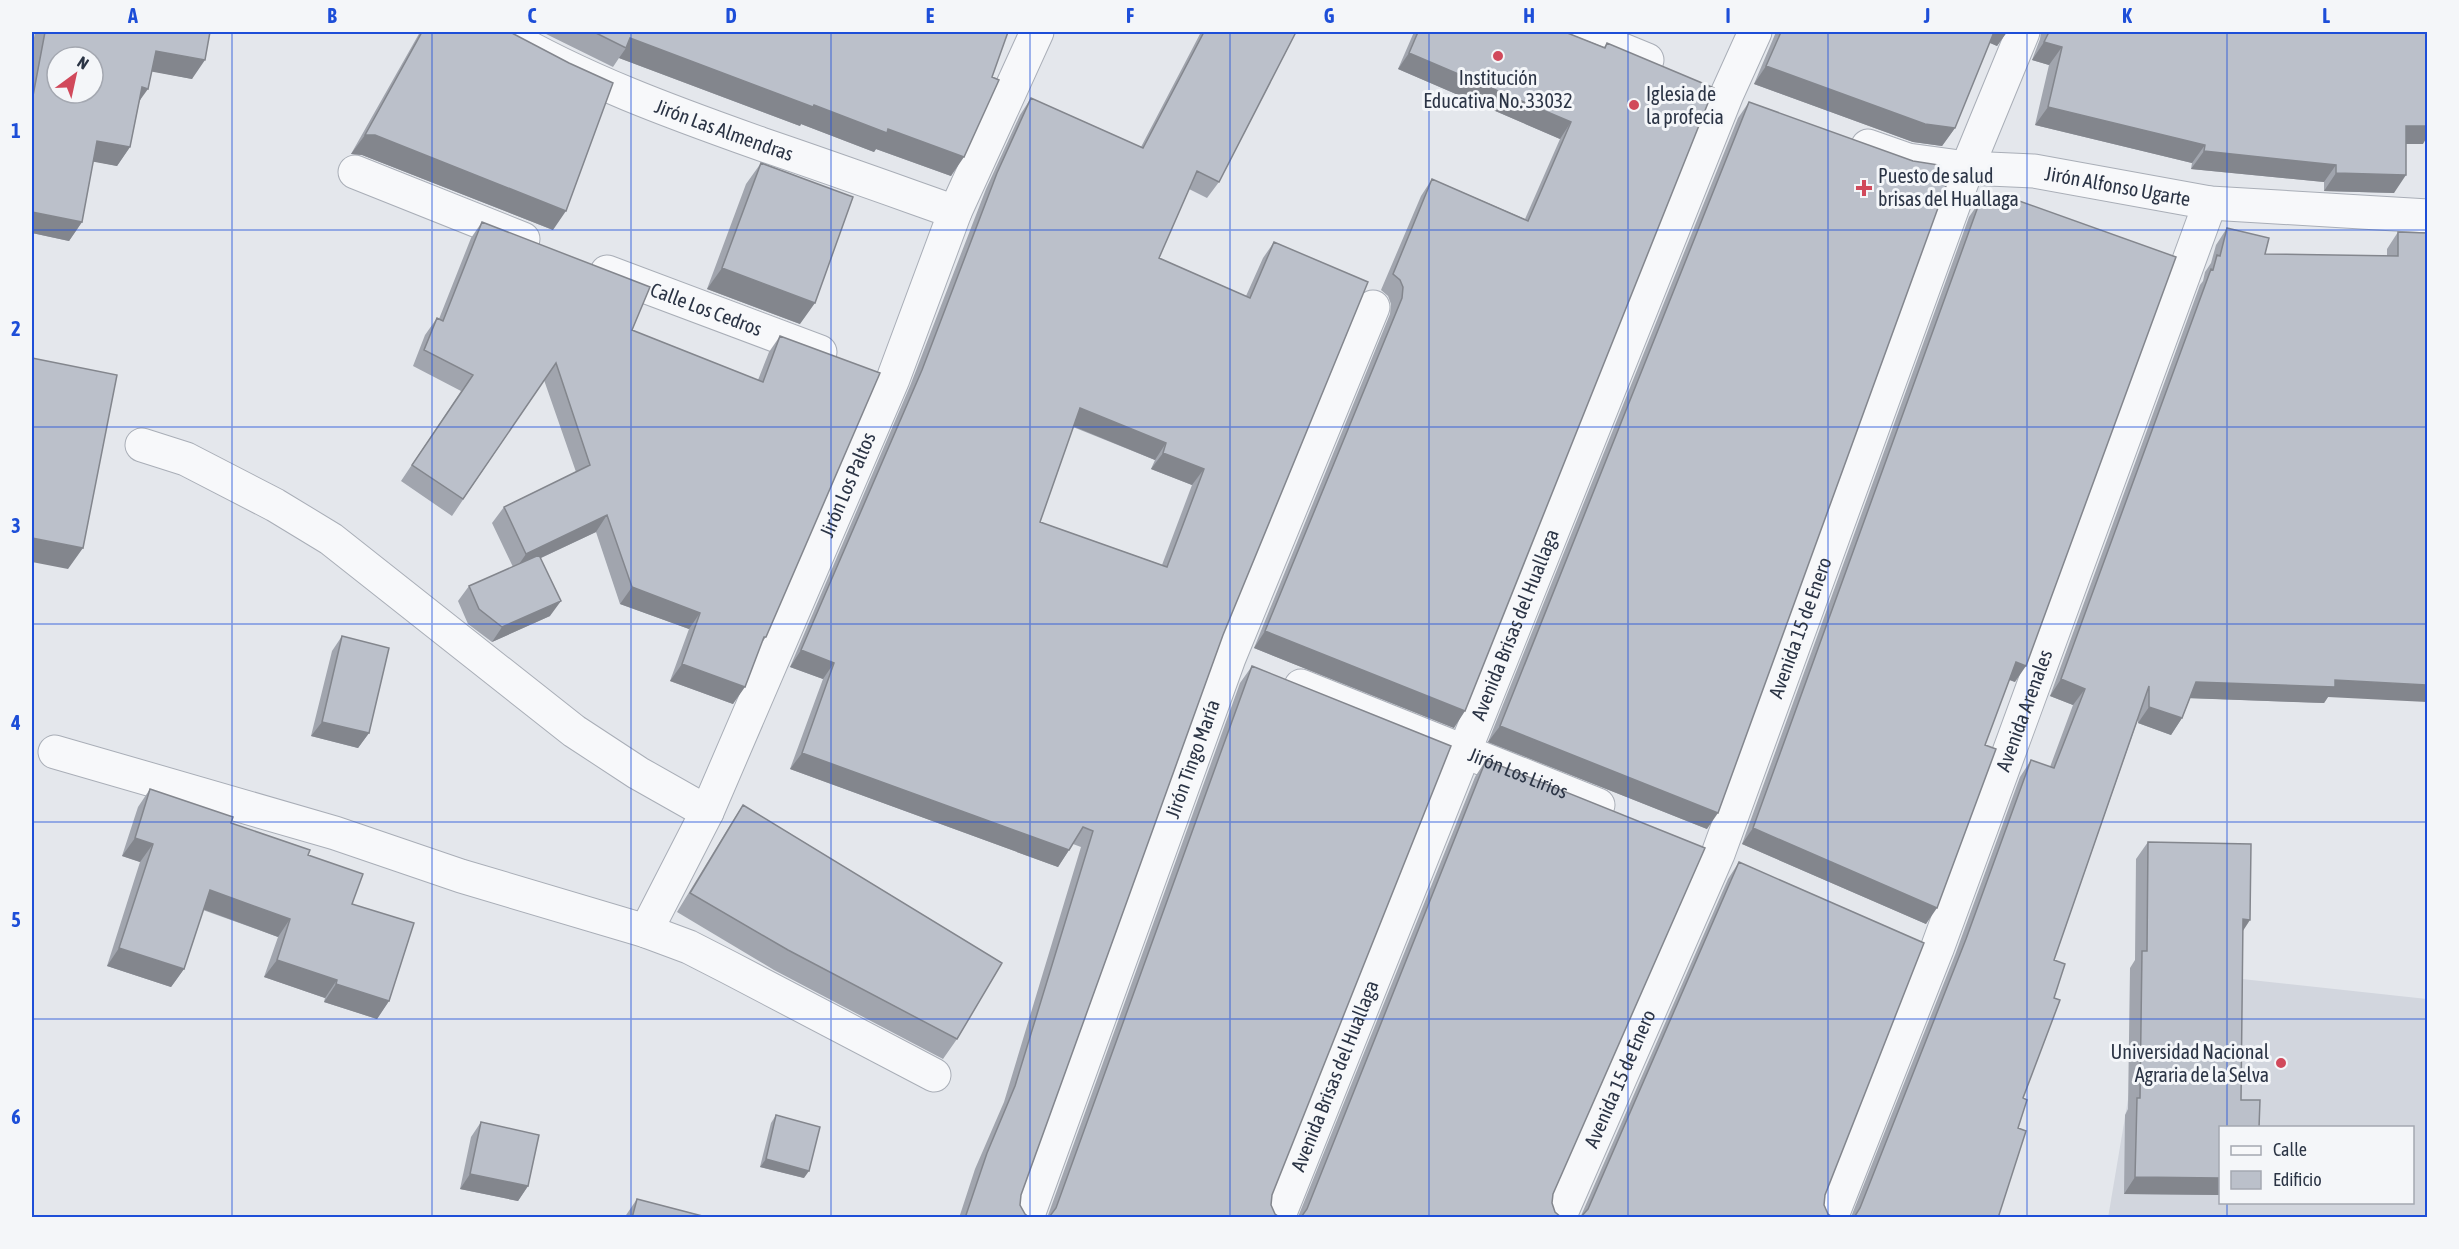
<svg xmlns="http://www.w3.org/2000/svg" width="2459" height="1249" font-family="'Asap Condensed',sans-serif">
	<rect width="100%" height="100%" fill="#e4e7ec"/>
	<path fill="#d2d6de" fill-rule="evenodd" d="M 2150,969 L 2427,999 L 2427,1217 L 2108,1218 ZM 2220,1128 L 2412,1128 L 2412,1202 L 2220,1202 Z"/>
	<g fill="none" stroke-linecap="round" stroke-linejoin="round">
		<defs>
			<g id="minor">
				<path id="s1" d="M 501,32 C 583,80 671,112 761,144 C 826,166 890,189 955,212"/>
				<path d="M 1579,32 L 1647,60"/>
				<path id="s2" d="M 1868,146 L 1908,160 L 1967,168 L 2034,171 L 2210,203 L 2428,216"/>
				<path d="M 355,172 L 523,239"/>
				<path id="s3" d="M 607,272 L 820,352"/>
				<path d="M 142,445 L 186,459 L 275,505 L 331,539 L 574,731 L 638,773 L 707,812"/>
				<path id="s4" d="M 1301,686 L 1598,805"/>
				<path d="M 55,752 L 335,833 L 461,876 L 646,931 L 689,947 L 730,968 L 934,1075"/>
				<path id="s5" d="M 646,931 L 707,812 L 893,379 L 955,212 L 1037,32"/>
				<path id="s6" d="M 1027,1218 L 1229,658 L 1373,307"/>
				<path id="s7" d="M 1278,1218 L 1727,94 L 1755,32"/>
				<path id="s8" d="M 1559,1218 L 1718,854 L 1967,168 L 2023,32"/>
				<path id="s9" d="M 1831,1218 L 1937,949 L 2210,203"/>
			</g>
		</defs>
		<use href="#minor" stroke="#a9aeb7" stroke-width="35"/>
		<use href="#minor" stroke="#f7f8fa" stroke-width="33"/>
	</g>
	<path fill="#a1a5ae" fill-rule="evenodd" d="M 35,32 L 210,32 L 192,79 L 152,71 L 139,103 L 130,147 L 117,166 L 93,161 L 82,222 L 69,241 L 32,233 L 32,49 Z
		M 420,32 L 510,32 L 553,230 L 362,155 L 351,154 Z
		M 542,32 L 1008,32 L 951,176 L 876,149 L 874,152 L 801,124 L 800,126 L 619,58 L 613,67 Z
		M 1201,32 L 1296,32 L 1219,182 L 1207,198 L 1189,189 L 1159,258 L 1246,296 L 1263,258 L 1274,242 L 1223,635 L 1021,1195 L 1020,1205 L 1025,1214 L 1030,1218 L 959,1218 L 975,1169 L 1004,1102 L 1081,847 L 1073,844 L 1058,867 L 790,769 L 823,679 L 790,667 L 910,386 L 986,189 L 1020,115 L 1031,98 L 1141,147 ZM 1073,427 L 1155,460 L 1151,469 L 1192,485 L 1162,565 L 1040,522 Z
		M 1414,32 L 1565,32 L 1604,47 L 1607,43 L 1454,728 L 1254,648 L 1390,314 L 1391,304 L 1388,296 L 1381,290 L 1421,196 L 1432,179 L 1525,219 L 1560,139 L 1398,69 Z
		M 1776,32 L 2007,32 L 1997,46 L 1989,42 L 1955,128 L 1942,146 L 1913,142 L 1754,84 Z
		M 2041,32 L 2427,32 L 2423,144 L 2406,144 L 2394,193 L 2324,191 L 2324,182 L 2191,169 L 2192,163 L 2035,125 L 2049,65 L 2032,60 L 2040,39 Z
		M 1749,102 L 1707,829 L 1488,742 L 1738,118 Z
		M 761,163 L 800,324 L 707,289 L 746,184 Z
		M 2008,197 L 2015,682 L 2009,680 L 1985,745 L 1926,924 L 1742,844 L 1969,217 L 1980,201 L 2000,209 Z
		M 482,222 L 632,330 L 758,380 L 769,352 L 780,336 L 766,637 L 761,644 L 733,704 L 670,681 L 689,629 L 620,604 L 596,532 L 541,558 L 550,616 L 492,642 L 468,624 L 458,601 L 469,586 L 513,567 L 492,523 L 504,507 L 576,472 L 544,380 L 452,516 L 401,481 L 461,391 L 413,366 L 425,335 L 437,318 L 439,319 L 471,238 Z
		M 2227,228 L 2265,254 L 2387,256 L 2387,249 L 2398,232 L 2427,233 L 2328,697 L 2324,703 L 2190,698 L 2182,718 L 2171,735 L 2138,723 L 2138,719 L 2054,960 L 2023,1098 L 2018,1128 L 1851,1217 L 1955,955 L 2020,777 L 2031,760 L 2050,767 L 2073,705 L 2050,696 L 2200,285 L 2203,281 L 2205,272 L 2211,263 L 2216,245 Z
		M 342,636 L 369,733 L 358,748 L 311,736 L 332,651 Z
		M 1252,666 L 1272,1195 L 1271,1205 L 1275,1214 L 1047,1218 L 1240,683 Z
		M 1486,760 L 1553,1194 L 1552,1203 L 1555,1212 L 1298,1217 L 1475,777 Z
		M 150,789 L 308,855 L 352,904 L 389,1001 L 377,1019 L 324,1002 L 325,998 L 264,977 L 278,937 L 203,910 L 184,969 L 171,987 L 107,966 L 140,862 L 122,856 L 138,807 Z
		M 743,805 L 957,1039 L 943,1059 L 774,970 L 677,912 L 730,825 Z
		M 2148,842 L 2243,931 L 2241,1100 L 2220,1128 L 2220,1195 L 2124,1194 L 2125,1115 L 2128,1109 L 2130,968 L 2135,960 L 2136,859 Z
		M 1739,862 L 1825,1195 L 1824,1205 L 1828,1214 L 1580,1218 L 1728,879 Z
		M 776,1115 L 804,1178 L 760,1167 L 771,1123 Z
		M 481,1122 L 528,1186 L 518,1201 L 460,1189 L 471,1137 Z
		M 637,1199 L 710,1218 L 624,1218 Z"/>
	<path fill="#83868d" d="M 1991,32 L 2007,32 L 1997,46 L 1985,41 Z
		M 630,38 L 814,105 L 888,129 L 964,157 L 951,176 L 876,149 L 874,152 L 801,124 L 800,126 L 619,58 L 626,48 Z
		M 2044,42 L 2062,47 L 2049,65 L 2032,60 Z
		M 156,51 L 205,60 L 192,79 L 143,70 Z
		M 1409,53 L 1571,122 L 1560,139 L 1398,69 Z
		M 1766,66 L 1955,128 L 1942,146 L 1913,142 L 1754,84 Z
		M 142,87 L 148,89 L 135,107 Z
		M 2048,107 L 2205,145 L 2192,163 L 2035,125 Z
		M 2406,126 L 2427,126 L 2427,137 L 2423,144 L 2394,144 Z
		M 365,135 L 375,135 L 566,211 L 553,230 L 362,155 L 351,154 Z
		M 97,141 L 130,147 L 117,166 L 84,160 Z
		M 2204,151 L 2336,165 L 2324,182 L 2191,169 Z
		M 2336,173 L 2406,175 L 2394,193 L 2324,191 Z
		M 32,212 L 82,222 L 69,241 L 32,233 Z
		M 722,268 L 815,303 L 800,324 L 707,289 Z
		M 1080,408 L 1166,443 L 1155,460 L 1068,424 Z
		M 1163,453 L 1204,469 L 1192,485 L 1151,469 Z
		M 607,515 L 596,532 L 515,570 L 526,554 Z
		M 32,538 L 83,548 L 68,569 L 32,562 Z
		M 632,587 L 700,613 L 689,629 L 620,604 Z
		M 561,601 L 550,616 L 492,642 L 502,627 Z
		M 1265,631 L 1465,711 L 1454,728 L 1254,648 Z
		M 801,650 L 834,663 L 823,679 L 790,667 Z
		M 2016,662 L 2026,666 L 2015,682 L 2005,678 Z
		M 682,664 L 745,687 L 733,704 L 670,681 Z
		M 2061,679 L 2085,689 L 2073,705 L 2050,696 Z
		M 2335,680 L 2427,685 L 2427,702 L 2328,697 L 2324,703 L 2185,698 L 2196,682 Z
		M 2149,707 L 2182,718 L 2171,735 L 2138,723 Z
		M 322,722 L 369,733 L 358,748 L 311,736 Z
		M 1500,726 L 1718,813 L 1707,829 L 1488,742 Z
		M 802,753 L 1069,850 L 1058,867 L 790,769 Z
		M 1753,828 L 1937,908 L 1926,924 L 1742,844 Z
		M 135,838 L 153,844 L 140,862 L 122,856 Z
		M 210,890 L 290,919 L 278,937 L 197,907 Z
		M 2243,919 L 2250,920 L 2239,937 Z
		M 119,948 L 184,969 L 171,987 L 107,966 Z
		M 277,960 L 337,980 L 325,998 L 264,977 Z
		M 336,984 L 389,1001 L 377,1019 L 324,1002 Z
		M 766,1159 L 809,1171 L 804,1178 L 760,1167 Z
		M 470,1174 L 528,1186 L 518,1201 L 460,1189 Z
		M 2135,1177 L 2220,1178 L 2220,1195 L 2124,1194 Z"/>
	<path fill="#bbc0ca" stroke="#83868d" stroke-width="1.5" fill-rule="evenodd" d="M 45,32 L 210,32 L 205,60 L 156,51 L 148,89 L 142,87 L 130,147 L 97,141 L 82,222 L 32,212 L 32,101 ZM 57,57 L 93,57 L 93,93 L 57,93 Z
		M 422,32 L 510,32 L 569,63 L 613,83 L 566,211 L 375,135 L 365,135 Z
		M 594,32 L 1008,32 L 992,77 L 999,80 L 964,157 L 888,129 L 887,133 L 814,105 L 813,107 L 630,38 L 626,48 Z
		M 1204,32 L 1296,32 L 1219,182 L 1197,171 L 1159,258 L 1250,298 L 1274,242 L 1368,282 L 1223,635 L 1021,1195 L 1020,1205 L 1025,1214 L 1030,1218 L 965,1218 L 987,1153 L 1015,1086 L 1093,831 L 1083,827 L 1069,850 L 802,753 L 834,663 L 801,650 L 922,370 L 997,173 L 1031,98 L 1143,148 ZM 1080,408 L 1166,443 L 1163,453 L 1204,469 L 1167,567 L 1040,522 Z
		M 1418,32 L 1565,32 L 1605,48 L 1607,43 L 1714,88 L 1465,711 L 1265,631 L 1402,298 L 1403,287 L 1400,280 L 1393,274 L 1432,179 L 1528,221 L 1571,122 L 1409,53 Z
		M 1781,32 L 1994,32 L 1955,128 L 1925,124 L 1766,66 Z
		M 2049,32 L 2427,32 L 2427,126 L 2406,126 L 2406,175 L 2336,173 L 2336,165 L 2204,151 L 2205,145 L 2048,107 L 2062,47 L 2044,42 Z
		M 1749,102 L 1913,161 L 1939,165 L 1933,180 L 1946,186 L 1718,813 L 1500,726 Z
		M 761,163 L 853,197 L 815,303 L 722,268 Z
		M 2008,197 L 2176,257 L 2026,666 L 2016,662 L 1985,745 L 1996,749 L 1937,908 L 1753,828 L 1980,201 L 2003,210 Z
		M 482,222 L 650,287 L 632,330 L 763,382 L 780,336 L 880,373 L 766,637 L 764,637 L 745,687 L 682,664 L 700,613 L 632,587 L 607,515 L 526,554 L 504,507 L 590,465 L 556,363 L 463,499 L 412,465 L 473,375 L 424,350 L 437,318 L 443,321 Z
		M 2227,228 L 2269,238 L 2265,254 L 2398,256 L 2398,232 L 2427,233 L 2427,685 L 2335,680 L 2335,687 L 2196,682 L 2182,718 L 2149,707 L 2149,686 L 2054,960 L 2065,964 L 2054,998 L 2060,1000 L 2023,1098 L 2027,1100 L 2018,1128 L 2026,1131 L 1998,1218 L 1851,1218 L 1855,1216 L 1860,1208 L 1966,939 L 2031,760 L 2054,768 L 2085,689 L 2061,679 L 2211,269 L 2213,270 L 2217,255 L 2220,256 Z
		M 32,358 L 117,375 L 83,548 L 32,538 Z
		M 539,555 L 561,601 L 502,627 L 479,609 L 469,586 Z
		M 342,636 L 389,648 L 369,733 L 322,722 Z
		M 1252,666 L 1451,746 L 1272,1195 L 1271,1205 L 1275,1214 L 1281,1218 L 1047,1218 L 1050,1216 L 1056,1208 Z
		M 1486,760 L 1705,848 L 1553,1194 L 1552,1203 L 1555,1212 L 1562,1218 L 1298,1218 L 1302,1216 L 1307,1209 Z
		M 150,789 L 233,817 L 231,823 L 310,850 L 308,855 L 363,874 L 352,904 L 414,923 L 389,1001 L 336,984 L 337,980 L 277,960 L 290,919 L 210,890 L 184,969 L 119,948 L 153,844 L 135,838 Z
		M 743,805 L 1002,963 L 957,1039 L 788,950 L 690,893 Z
		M 2148,842 L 2251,844 L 2250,920 L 2243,919 L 2241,1100 L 2260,1100 L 2259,1128 L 2220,1128 L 2220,1178 L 2135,1177 L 2137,1098 L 2140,1098 L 2142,951 L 2147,951 Z
		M 1739,862 L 1924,943 L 1825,1195 L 1824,1205 L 1828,1214 L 1834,1218 L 1580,1218 L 1588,1209 Z
		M 776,1115 L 820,1127 L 809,1171 L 766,1159 Z
		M 481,1122 L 539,1135 L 528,1186 L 470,1174 Z
		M 637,1199 L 710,1218 L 632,1218 Z"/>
	<path fill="none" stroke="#1d4ed8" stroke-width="1.5" stroke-opacity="0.55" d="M 232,32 L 232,1218M 432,32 L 432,1218M 631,32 L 631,1218M 831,32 L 831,1218M 1030,32 L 1030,1218M 1230,32 L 1230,1218M 1429,32 L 1429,1218M 1628,32 L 1628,1218M 1828,32 L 1828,1218M 2027,32 L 2027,1218M 2227,32 L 2227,1128M 32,230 L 2428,230M 32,427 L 2428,427M 32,624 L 2428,624M 32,822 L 2428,822M 32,1019 L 2428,1019M 2227,1202 L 2227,1218"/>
	<g fill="#d1495b" stroke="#f4f6f9" stroke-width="2">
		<circle cx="1498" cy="56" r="6"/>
		<circle cx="1634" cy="105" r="6"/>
		<path d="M1861 179h6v6h6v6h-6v6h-6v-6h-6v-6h6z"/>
		<circle cx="2281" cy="1063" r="6"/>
	</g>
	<g text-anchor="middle" stroke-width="6" stroke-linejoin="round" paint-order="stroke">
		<g font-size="20" fill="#2b3445" stroke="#f4f6f9" text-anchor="start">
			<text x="1498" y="85" text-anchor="middle">Institución<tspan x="1498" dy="23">Educativa No. 33032</tspan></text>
			<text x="1646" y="101">Iglesia de<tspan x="1646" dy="23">la profecia</tspan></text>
			<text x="1878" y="183">Puesto de salud<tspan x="1878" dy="23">brisas del Huallaga</tspan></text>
			<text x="2269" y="1059" text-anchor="end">Universidad Nacional<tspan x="2269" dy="23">Agraria de la Selva</tspan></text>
		</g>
		<g font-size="20" fill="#2b3445" stroke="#f4f6f9">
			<text dy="7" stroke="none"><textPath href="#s1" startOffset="244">Jirón Las Almendras</textPath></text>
			<text dy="7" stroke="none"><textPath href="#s2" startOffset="254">Jirón Alfonso Ugarte</textPath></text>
			<text dy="7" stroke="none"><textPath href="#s3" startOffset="106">Calle Los Cedros</textPath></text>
			<text dy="7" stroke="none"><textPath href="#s5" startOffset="490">Jirón Los Paltos</textPath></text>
			<text dy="7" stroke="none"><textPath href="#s7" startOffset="639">Avenida Brisas del Huallaga</textPath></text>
			<text dy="7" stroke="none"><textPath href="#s8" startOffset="638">Avenida 15 de Enero</textPath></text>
			<text dy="7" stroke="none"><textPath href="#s9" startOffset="543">Avenida Arenales</textPath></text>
			<text dy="7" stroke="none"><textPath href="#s6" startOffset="488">Jirón Tingo María</textPath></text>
			<text dy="7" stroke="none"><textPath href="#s4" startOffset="234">Jirón Los Lirios</textPath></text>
			<text dy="7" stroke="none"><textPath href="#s7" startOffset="153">Avenida Brisas del Huallaga</textPath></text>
			<text dy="7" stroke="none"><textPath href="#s8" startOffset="152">Avenida 15 de Enero</textPath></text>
		</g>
	</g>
	<rect width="2459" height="1249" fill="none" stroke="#f4f6f9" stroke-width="66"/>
	<rect x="2219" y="1126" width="195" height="78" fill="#f4f6f9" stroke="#a4a8b1" stroke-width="1.5"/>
	<rect x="2231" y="1146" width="30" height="9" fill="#f7f8fa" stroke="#a4a8b1" stroke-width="1.5"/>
	<text x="2273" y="1156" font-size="18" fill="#2b3445">Calle</text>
	<rect x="2231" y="1171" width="30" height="18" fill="#bbc0ca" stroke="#a4a8b1" stroke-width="1.5"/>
	<text x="2273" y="1186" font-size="18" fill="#2b3445">Edificio</text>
	<g transform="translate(75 75) rotate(33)"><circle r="28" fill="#f4f6f9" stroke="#a4a8b1" stroke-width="1.5"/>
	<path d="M0-4.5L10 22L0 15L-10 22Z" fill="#d1495b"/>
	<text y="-9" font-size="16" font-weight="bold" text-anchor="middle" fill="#2b3445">N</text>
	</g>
	<rect x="33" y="33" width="2393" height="1183" fill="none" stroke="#1d4ed8" stroke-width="2"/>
	<g font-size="20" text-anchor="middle" font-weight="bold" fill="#1d4ed8">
		<text x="133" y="23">A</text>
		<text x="332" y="23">B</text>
		<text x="532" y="23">C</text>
		<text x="731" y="23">D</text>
		<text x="930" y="23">E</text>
		<text x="1130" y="23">F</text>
		<text x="1329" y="23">G</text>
		<text x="1529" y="23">H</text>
		<text x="1728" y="23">I</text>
		<text x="1927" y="23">J</text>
		<text x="2127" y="23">K</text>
		<text x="2326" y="23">L</text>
		<text x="16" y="138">1</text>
		<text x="16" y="336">2</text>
		<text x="16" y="533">3</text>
		<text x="16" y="730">4</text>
		<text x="16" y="927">5</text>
		<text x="16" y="1124">6</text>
	</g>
</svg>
